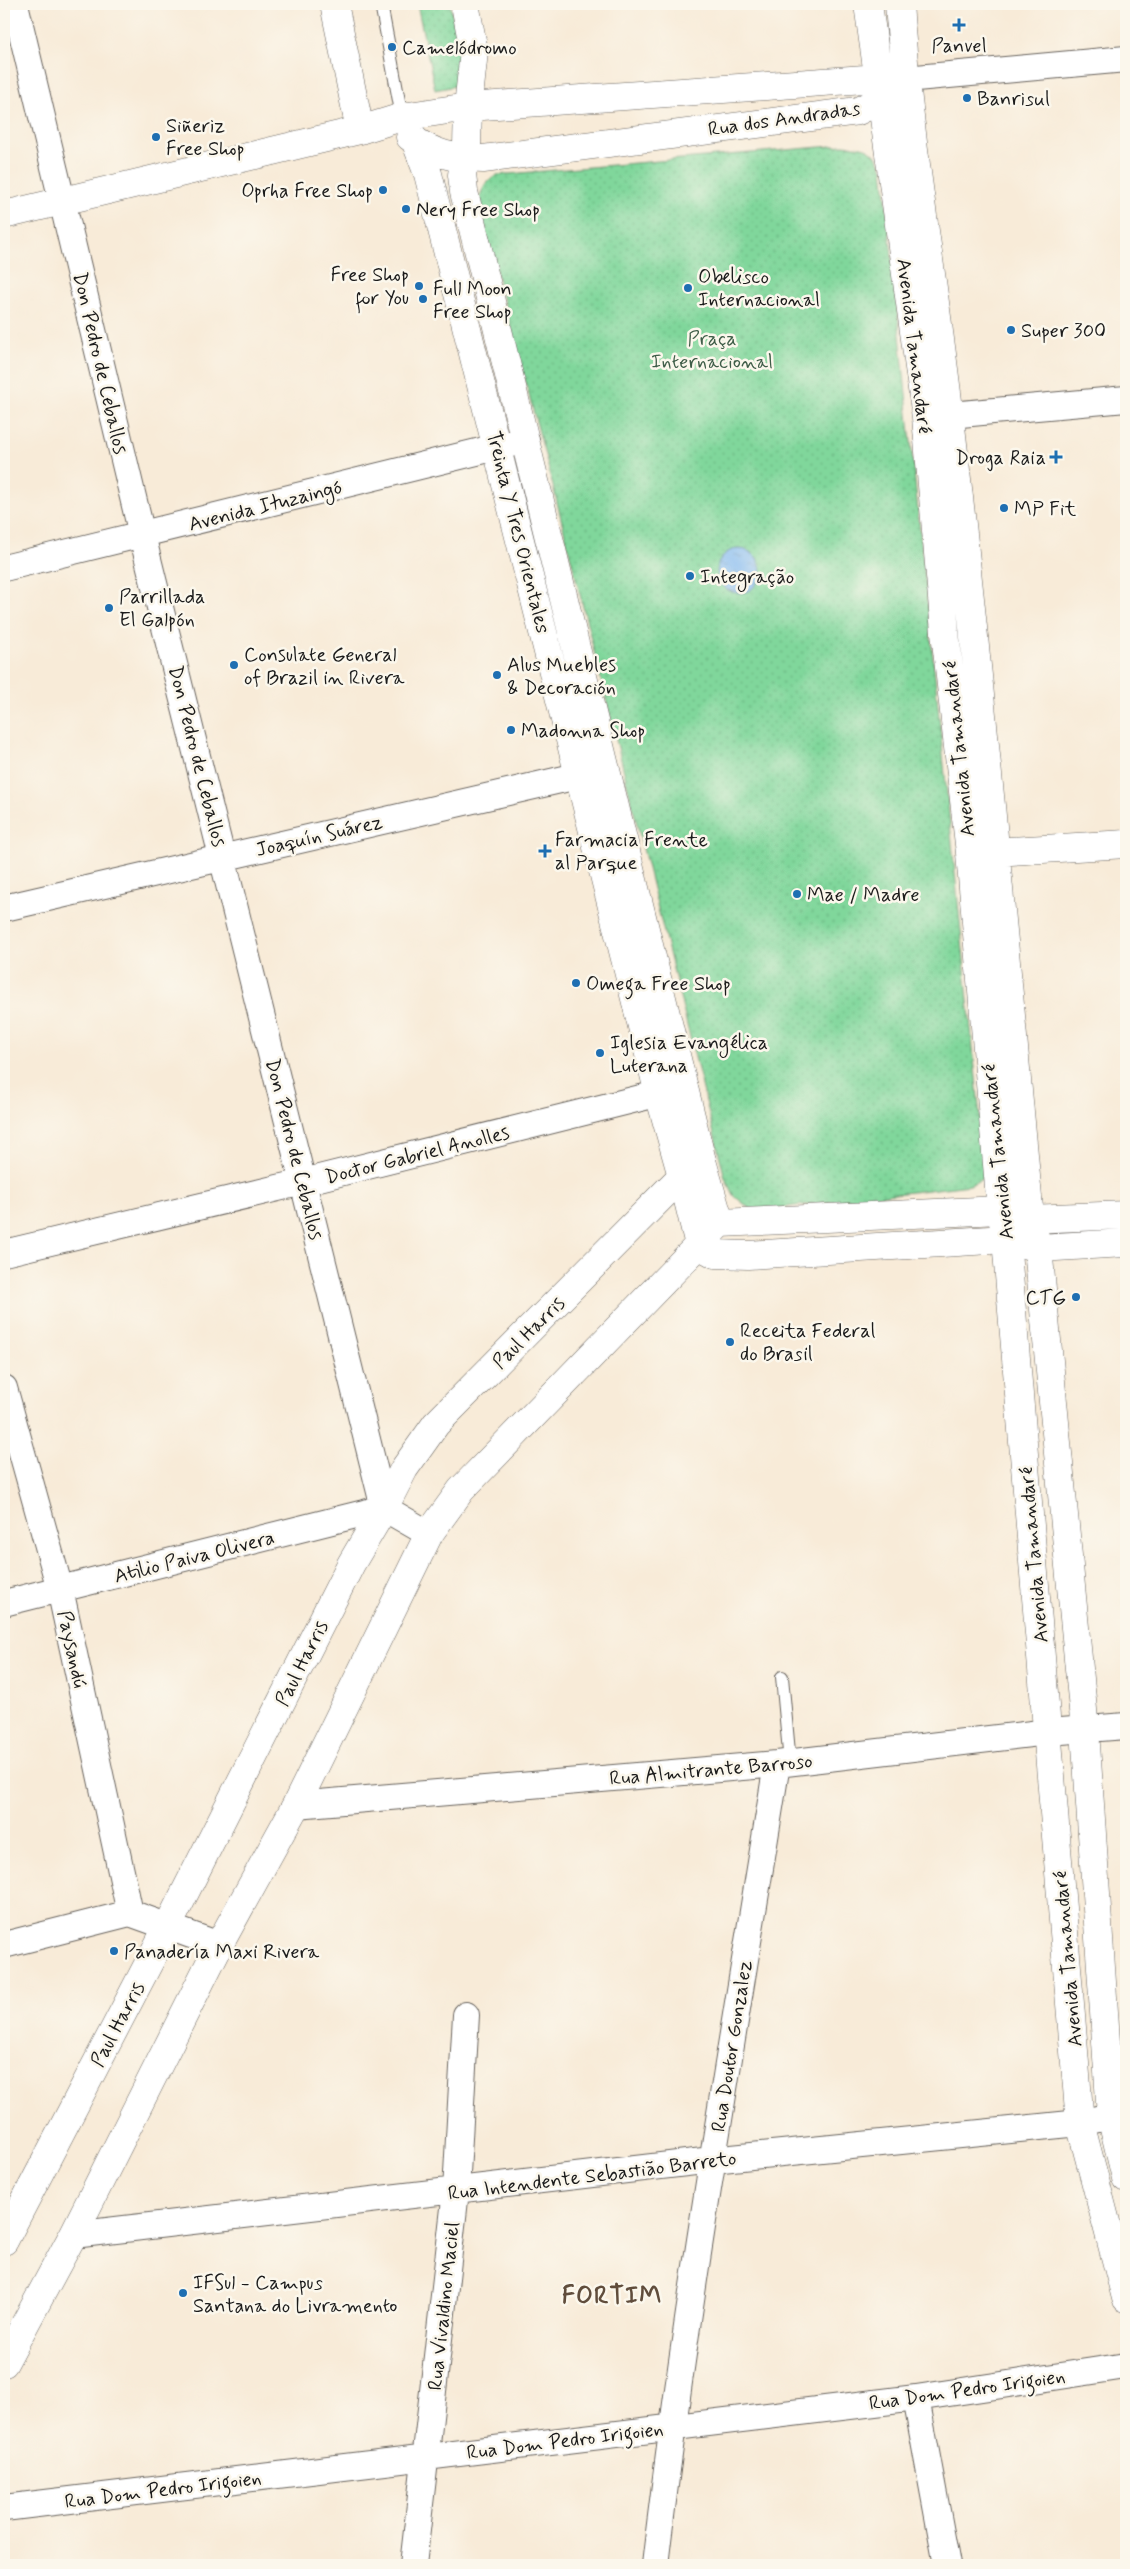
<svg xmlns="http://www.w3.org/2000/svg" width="1130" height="2569" font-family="Mynerve,sans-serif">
	<defs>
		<pattern id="green-dots" width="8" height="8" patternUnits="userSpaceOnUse" patternTransform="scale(1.25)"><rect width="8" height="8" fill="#80d79b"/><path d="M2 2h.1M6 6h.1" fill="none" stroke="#6eb885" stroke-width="1.8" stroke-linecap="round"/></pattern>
		<pattern id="water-ripples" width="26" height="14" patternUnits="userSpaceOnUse" patternTransform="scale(1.25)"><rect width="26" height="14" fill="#82baf2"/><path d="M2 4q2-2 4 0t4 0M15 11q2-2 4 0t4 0" fill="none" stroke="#709fcf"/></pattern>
	</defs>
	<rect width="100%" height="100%" fill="#fbf7ec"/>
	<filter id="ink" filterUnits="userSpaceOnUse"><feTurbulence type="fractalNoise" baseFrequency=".02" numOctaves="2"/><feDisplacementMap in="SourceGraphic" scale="10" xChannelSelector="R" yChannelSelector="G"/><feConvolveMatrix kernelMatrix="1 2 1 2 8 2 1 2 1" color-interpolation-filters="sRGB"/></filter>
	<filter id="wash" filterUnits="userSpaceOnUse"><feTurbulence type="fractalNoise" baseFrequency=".0096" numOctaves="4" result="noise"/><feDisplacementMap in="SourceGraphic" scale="20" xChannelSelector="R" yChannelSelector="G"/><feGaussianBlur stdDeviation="1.12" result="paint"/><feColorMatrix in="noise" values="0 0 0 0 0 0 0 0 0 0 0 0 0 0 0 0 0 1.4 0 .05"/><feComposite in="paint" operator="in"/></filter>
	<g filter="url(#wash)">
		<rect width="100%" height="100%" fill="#f8ebd8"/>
		<path fill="url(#green-dots)" stroke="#4e7a5c" d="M 417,4 L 450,4 L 466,84 L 435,90 Z
			M 843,145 C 866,147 873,146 883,169 L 985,1166 L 982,1179 L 970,1185 L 753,1211 L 733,1195 L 725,1178 L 549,470 L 479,207 C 480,191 484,183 497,175 Z"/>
		<path fill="url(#water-ripples)" stroke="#4f6b87" d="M717 571a22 22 0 1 1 44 0a22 22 0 1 1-44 0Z"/>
	</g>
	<g filter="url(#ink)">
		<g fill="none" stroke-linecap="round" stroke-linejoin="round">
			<defs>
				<path id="service" d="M 381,4 L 402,117
					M 782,1677 L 790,1763"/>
				<path id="minor" d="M 15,4 L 142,535 L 384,1508
					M 905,79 L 1126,59
					M 928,417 L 1126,399
					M 4,568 L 526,440
					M 4,908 L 599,771
					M 4,1253 L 303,1182 L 681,1088
					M 4,1388 L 60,1589 L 130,1913
					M 384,1508 L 429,1534
					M 4,1603 L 384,1508
					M 296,1805 L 777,1764 L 1048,1732 L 1126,1726
					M 130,1913 L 219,1945
					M 4,1945 L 130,1913
					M 73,2235 L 712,2160 L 1080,2123 L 1111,2116
					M 916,2398 L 947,2565
					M 4,2508 L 916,2398 L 1126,2366
					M 413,2565 L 456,2191 L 466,2015
					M 655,2565 C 687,2297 734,2031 777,1764"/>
				<path id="tertiary" d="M 334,4 L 360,130
					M 465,4 L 474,51 L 468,107 L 467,146 L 462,175 L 464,192 L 702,1161
					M 868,4 L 926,417 L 945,632 L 970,853 L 1001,1210 L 1006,1239 L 1080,2123 L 1126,2298
					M 899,4 C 909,143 934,280 950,418 C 981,685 1005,952 1030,1219 L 1038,1248 L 1085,1730 L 1111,2116 L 1126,2178
					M 410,137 C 432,154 455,159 483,159 L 858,111 L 882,99 L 894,89
					M 415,140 L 428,174 L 659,1094 L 682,1176
					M 4,215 L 360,130 L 402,117 L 468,107 L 879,78
					M 976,853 L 1126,844"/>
				<path id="trunk" d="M 682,1176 L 699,1245
					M 720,1223 L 1001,1210 L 1030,1219 L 1126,1215
					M 699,1245 L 715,1254 L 748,1255 L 1006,1239 L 1038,1248 L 1126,1243
					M 4,2241 L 168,1926 L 351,1564 L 384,1508 L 404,1469 L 436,1424 L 682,1176 L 702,1161 L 720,1223
					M 4,2363 L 73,2235 L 219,1945 L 296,1805 L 429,1534 L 461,1490 L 720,1223"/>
			</defs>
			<use href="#service" stroke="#69645e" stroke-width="14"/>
			<use href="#minor" stroke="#69645e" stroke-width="28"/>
			<use href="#tertiary" stroke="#69645e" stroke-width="29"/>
			<use href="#trunk" stroke="#69645e" stroke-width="29"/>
			<use href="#service" stroke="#fff" stroke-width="12"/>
			<use href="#minor" stroke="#fff" stroke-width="26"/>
			<use href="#tertiary" stroke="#fff" stroke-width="28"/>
			<use href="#trunk" stroke="#fff" stroke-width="28"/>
		</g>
	</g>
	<g fill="#1f6fb2" stroke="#fbf7ec" stroke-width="2">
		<path d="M956.5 17.5h5v5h5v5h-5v5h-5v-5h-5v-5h5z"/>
		<circle cx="392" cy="47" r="5"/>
		<circle cx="967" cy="98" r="5"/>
		<circle cx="156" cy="137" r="5"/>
		<circle cx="383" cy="190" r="5"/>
		<circle cx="406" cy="209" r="5"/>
		<circle cx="419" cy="286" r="5"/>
		<circle cx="688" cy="288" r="5"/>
		<circle cx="423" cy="299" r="5"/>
		<circle cx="1011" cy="330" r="5"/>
		<path d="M1053.5 449.5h5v5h5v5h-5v5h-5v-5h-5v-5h5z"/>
		<circle cx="1004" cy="508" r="5"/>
		<circle cx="690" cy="576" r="5"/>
		<circle cx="109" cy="608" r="5"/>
		<circle cx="234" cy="665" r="5"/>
		<circle cx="497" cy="675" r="5"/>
		<circle cx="511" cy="730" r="5"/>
		<path d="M542.5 843.5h5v5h5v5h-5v5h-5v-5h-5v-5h5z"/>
		<circle cx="797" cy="894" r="5"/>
		<circle cx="576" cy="983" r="5"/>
		<circle cx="600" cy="1053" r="5"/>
		<circle cx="1076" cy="1297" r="5"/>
		<circle cx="730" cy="1342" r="5"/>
		<circle cx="114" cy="1951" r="5"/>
		<circle cx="183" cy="2293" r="5"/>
	</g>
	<g text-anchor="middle" stroke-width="5" stroke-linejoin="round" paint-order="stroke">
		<g font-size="20" fill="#1c1c1c" stroke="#fbf7ec" text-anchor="start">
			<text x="959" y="52" text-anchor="middle">Panvel</text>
			<text x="402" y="54">Camelódromo</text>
			<text x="977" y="105">Banrisul</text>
			<text x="166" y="132">Siñeriz<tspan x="166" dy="23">Free Shop</tspan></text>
			<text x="373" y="197" text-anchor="end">Oprha Free Shop</text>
			<text x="416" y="216">Nery Free Shop</text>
			<text x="409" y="281" text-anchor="end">Free Shop<tspan x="409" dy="23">for You</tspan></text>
			<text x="698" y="283">Obelisco<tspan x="698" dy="23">Internacional</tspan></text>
			<text x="433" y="295">Full Moon<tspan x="433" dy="23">Free Shop</tspan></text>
			<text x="1021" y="337">Super 300</text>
			<text x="1046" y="464" text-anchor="end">Droga Raia</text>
			<text x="1014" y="515">MP Fit</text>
			<text x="700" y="583">Integração</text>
			<text x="119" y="603">Parrillada<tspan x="119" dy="23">El Galpón</tspan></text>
			<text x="244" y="661">Consulate General<tspan x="244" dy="23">of Brazil in Rivera</tspan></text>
			<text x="507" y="671">Alus Muebles<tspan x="507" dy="23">&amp; Decoración</tspan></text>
			<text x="521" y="737">Madonna Shop</text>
			<text x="555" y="846">Farmacia Frente<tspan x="555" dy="23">al Parque</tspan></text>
			<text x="807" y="901">Mae / Madre</text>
			<text x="586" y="990">Omega Free Shop</text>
			<text x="610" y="1049">Iglesia Evangélica<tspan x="610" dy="23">Luterana</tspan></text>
			<text x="1066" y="1304" text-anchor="end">CTG</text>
			<text x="740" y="1337">Receita Federal<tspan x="740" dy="23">do Brasil</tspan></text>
			<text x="124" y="1958">Panadería Maxi Rivera</text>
			<text x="193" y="2289">IFSul - Campus<tspan x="193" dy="23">Santana do Livramento</tspan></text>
		</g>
		<g font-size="20" fill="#1c1c1c" stroke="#fbf7ec">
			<text transform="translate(784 118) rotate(-8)" y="7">Rua dos Andradas</text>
			<text transform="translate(915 346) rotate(83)" y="7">Avenida Tamandaré</text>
			<text transform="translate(101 363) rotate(77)" y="7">Don Pedro de Ceballos</text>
			<text transform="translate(265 505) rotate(-14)" y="7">Avenida Ituzaingó</text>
			<text transform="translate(519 532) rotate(76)" y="7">Treinta Y Tres Orientales</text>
			<text transform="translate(958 749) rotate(-96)" y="7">Avenida Tamandaré</text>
			<text transform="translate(198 756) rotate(76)" y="7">Don Pedro de Ceballos</text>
			<text transform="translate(319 835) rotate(-13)" y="7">Joaquín Suárez</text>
			<text transform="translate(295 1149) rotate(76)" y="7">Don Pedro de Ceballos</text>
			<text transform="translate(997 1152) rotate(-96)" y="7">Avenida Tamandaré</text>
			<text transform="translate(417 1154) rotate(-14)" y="7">Doctor Gabriel Anolles</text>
			<text transform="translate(528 1332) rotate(-45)" y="7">Paul Harris</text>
			<text transform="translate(1033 1555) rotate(-95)" y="7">Avenida Tamandaré</text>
			<text transform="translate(194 1556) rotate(-14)" y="7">Atilio Paiva Olivera</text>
			<text transform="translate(73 1649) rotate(78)" y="7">Paysandú</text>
			<text transform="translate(301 1663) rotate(-63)" y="7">Paul Harris</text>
			<text transform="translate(711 1769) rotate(-5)" y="7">Rua Almitrante Barroso</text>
			<text transform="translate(1067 1959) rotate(-95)" y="7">Avenida Tamandaré</text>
			<text transform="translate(117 2024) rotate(-62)" y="7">Paul Harris</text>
			<text transform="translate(731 2046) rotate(-81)" y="7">Rua Doutor Gonzalez</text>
			<text transform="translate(592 2175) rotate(-7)" y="7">Rua Intendente Sebastião Barreto</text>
			<text transform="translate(443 2306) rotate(-84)" y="7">Rua Vivaldino Maciel</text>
			<text transform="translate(967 2389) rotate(-8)" y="7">Rua Dom Pedro Irigoien</text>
			<text transform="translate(565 2440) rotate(-7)" y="7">Rua Dom Pedro Irigoien</text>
			<text transform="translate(163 2489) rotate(-7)" y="7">Rua Dom Pedro Irigoien</text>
		</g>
		<g font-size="20" fill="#3f5d48" stroke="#fbf7ec">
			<text x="712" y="345">Praça<tspan x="712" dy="23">Internacional</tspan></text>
		</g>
		<g font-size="25" font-weight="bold" letter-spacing="1" fill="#604d3c" stroke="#fbf7ec">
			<text x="612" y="2303">FORTIM</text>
		</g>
	</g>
	<rect width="1130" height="2569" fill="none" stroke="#fbf7ec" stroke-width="20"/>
</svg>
